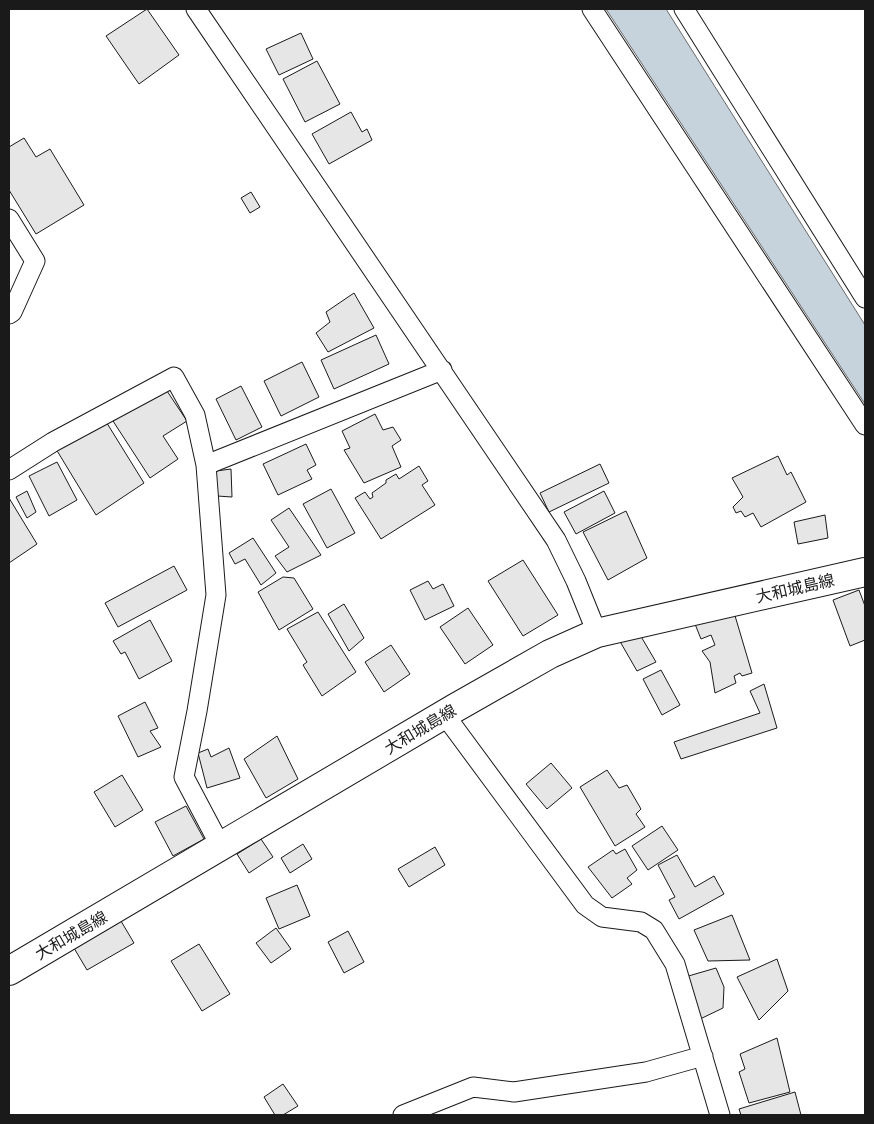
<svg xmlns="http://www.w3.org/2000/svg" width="874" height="1124" font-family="'Work Sans','Noto Sans JP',sans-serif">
	<rect width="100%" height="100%" fill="#fff"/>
	<path fill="#c6d2dc" stroke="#6a6a6a" d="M 606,9 L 666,9 L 865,325 L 865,404 Z"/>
	<path fill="#e6e6e6" stroke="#1a1a1a" d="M 147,9 L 179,55 L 139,84 L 106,36 Z
		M 301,33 L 313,59 L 279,75 L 266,49 Z
		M 317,61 L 340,104 L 305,122 L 283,79 Z
		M 351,112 L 362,132 L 367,129 L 372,140 L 329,164 L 312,134 Z
		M 24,138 L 36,157 L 50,149 L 84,205 L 36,234 L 9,190 L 9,147 Z
		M 251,192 L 260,207 L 250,213 L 241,198 Z
		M 354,293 L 374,328 L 328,352 L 316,333 L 330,322 L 326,312 Z
		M 376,335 L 389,364 L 334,389 L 321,360 Z
		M 302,362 L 319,397 L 281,416 L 264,381 Z
		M 241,386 L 262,427 L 236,440 L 216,399 Z
		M 165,388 L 187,421 L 163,436 L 178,459 L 150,478 L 113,421 Z
		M 375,414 L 383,430 L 393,427 L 401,440 L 392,446 L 401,467 L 364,483 L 344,450 L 350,448 L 342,431 Z
		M 105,420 L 144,483 L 96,515 L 56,449 Z
		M 306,444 L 316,465 L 307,470 L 312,479 L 278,495 L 263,464 Z
		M 778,456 L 787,475 L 791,472 L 806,502 L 761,527 L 753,513 L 745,517 L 741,511 L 736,513 L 733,507 L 743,497 L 732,478 Z
		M 57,462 L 77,500 L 49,516 L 29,476 Z
		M 600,464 L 609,483 L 549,512 L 540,493 Z
		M 419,466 L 428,481 L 422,485 L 435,505 L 381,539 L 355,498 L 365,492 L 370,499 L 373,497 L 372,493 L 386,483 L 386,480 L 396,474 L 399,479 Z
		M 231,469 L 232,497 L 217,496 L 216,471 Z
		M 331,489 L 355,533 L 327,548 L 303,504 Z
		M 27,491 L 36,512 L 27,518 L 16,497 Z
		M 604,491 L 615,513 L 576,534 L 564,512 Z
		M 9,498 L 37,544 L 9,563 Z
		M 289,508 L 321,555 L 287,572 L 275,556 L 289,547 L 271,520 Z
		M 626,511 L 647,558 L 608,580 L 583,532 Z
		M 825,515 L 828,538 L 798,544 L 794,522 Z
		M 253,538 L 276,573 L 261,585 L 245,559 L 235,564 L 229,553 Z
		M 523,560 L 558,615 L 523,636 L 488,581 Z
		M 174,566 L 187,590 L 118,627 L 105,603 Z
		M 283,577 L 294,578 L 313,609 L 279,630 L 258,592 Z
		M 428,581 L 433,589 L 443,584 L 454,606 L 425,620 L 410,590 Z
		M 859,590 L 865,606 L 865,640 L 850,646 L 833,600 Z
		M 344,604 L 364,638 L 349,651 L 328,614 Z
		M 468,608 L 493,645 L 465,664 L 440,627 Z
		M 733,609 L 752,673 L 742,676 L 740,673 L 734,676 L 736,683 L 715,693 L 710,662 L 702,651 L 715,645 L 711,635 L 701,639 L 693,619 Z
		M 318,612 L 356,672 L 322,696 L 303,665 L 307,662 L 287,629 Z
		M 150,620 L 172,661 L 139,679 L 125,652 L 121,654 L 113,641 Z
		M 636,628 L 656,662 L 637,671 L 618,638 Z
		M 391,645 L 410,674 L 384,692 L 365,662 Z
		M 661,670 L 680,705 L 662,715 L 643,679 Z
		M 764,684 L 777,728 L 681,759 L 674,742 L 760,713 L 750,691 Z
		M 145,702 L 158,728 L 150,731 L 161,747 L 138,757 L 118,716 Z
		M 277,736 L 298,779 L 266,798 L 244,759 Z
		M 229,748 L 240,778 L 207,788 L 198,753 L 208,749 L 211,757 Z
		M 551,763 L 572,788 L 547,809 L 526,784 Z
		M 607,770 L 619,788 L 627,785 L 641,809 L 636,814 L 645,827 L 615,846 L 580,787 Z
		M 122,775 L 143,810 L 115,827 L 94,792 Z
		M 186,806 L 204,839 L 173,856 L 155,822 Z
		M 662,826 L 678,850 L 648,870 L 632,846 Z
		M 261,839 L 273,857 L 249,873 L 237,854 Z
		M 303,844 L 312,859 L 290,873 L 281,858 Z
		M 435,847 L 445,865 L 409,887 L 398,869 Z
		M 625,849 L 637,870 L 627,878 L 632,884 L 612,898 L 588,867 L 613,850 L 616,854 Z
		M 677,855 L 695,887 L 714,876 L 724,894 L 679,919 L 669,900 L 675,897 L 658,865 Z
		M 297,885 L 310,916 L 279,929 L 266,898 Z
		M 732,915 L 750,960 L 708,961 L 694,930 Z
		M 118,916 L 134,943 L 87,970 L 71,943 Z
		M 276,928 L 291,949 L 271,963 L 256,943 Z
		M 348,931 L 364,962 L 344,973 L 328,942 Z
		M 199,944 L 230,994 L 202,1011 L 171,961 Z
		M 777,959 L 788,991 L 759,1020 L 737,977 Z
		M 716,968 L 724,987 L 723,1008 L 698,1020 L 685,977 Z
		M 777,1038 L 790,1092 L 749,1103 L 739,1072 L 745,1069 L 740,1054 Z
		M 283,1084 L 298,1106 L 283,1115 L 275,1115 L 264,1097 Z
		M 795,1092 L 801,1115 L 741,1115 L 739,1109 Z"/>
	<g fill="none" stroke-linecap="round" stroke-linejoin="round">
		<defs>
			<path id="minor" d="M 196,9 L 556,540 L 576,581 L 597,633
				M 592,9 L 865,425
				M 684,9 L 865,298
				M 9,219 L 35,261 L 12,312 L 9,314
				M 206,465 L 442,370
				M 9,470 L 53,442 L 174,377 L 195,415 L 206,465 L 216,595 L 197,711 L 184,777 L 221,847
				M 444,714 L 585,905 L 602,917 L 641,922 L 654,930 L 675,964 L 720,1115
				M 403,1115 L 473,1087 L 514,1092 L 646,1072 L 703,1056"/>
			<path id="primary" d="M 9,971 L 455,708 L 550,654 L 597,633 L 865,572"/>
		</defs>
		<use href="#minor" stroke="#1a1a1a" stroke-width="21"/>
		<use href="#primary" stroke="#1a1a1a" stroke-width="30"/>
		<use href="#minor" stroke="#fff" stroke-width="19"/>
		<use href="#primary" stroke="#fff" stroke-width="28"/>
	</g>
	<g text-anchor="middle" stroke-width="4" stroke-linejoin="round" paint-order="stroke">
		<g font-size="16" fill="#1a1a1a" stroke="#fff">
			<text transform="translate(795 588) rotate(-13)" y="6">大和城島線</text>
			<text transform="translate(420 729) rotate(-31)" y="6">大和城島線</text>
			<text transform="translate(71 935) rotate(-30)" y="6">大和城島線</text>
		</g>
	</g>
	<rect width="874" height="1124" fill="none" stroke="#1a1a1a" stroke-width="20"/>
</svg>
